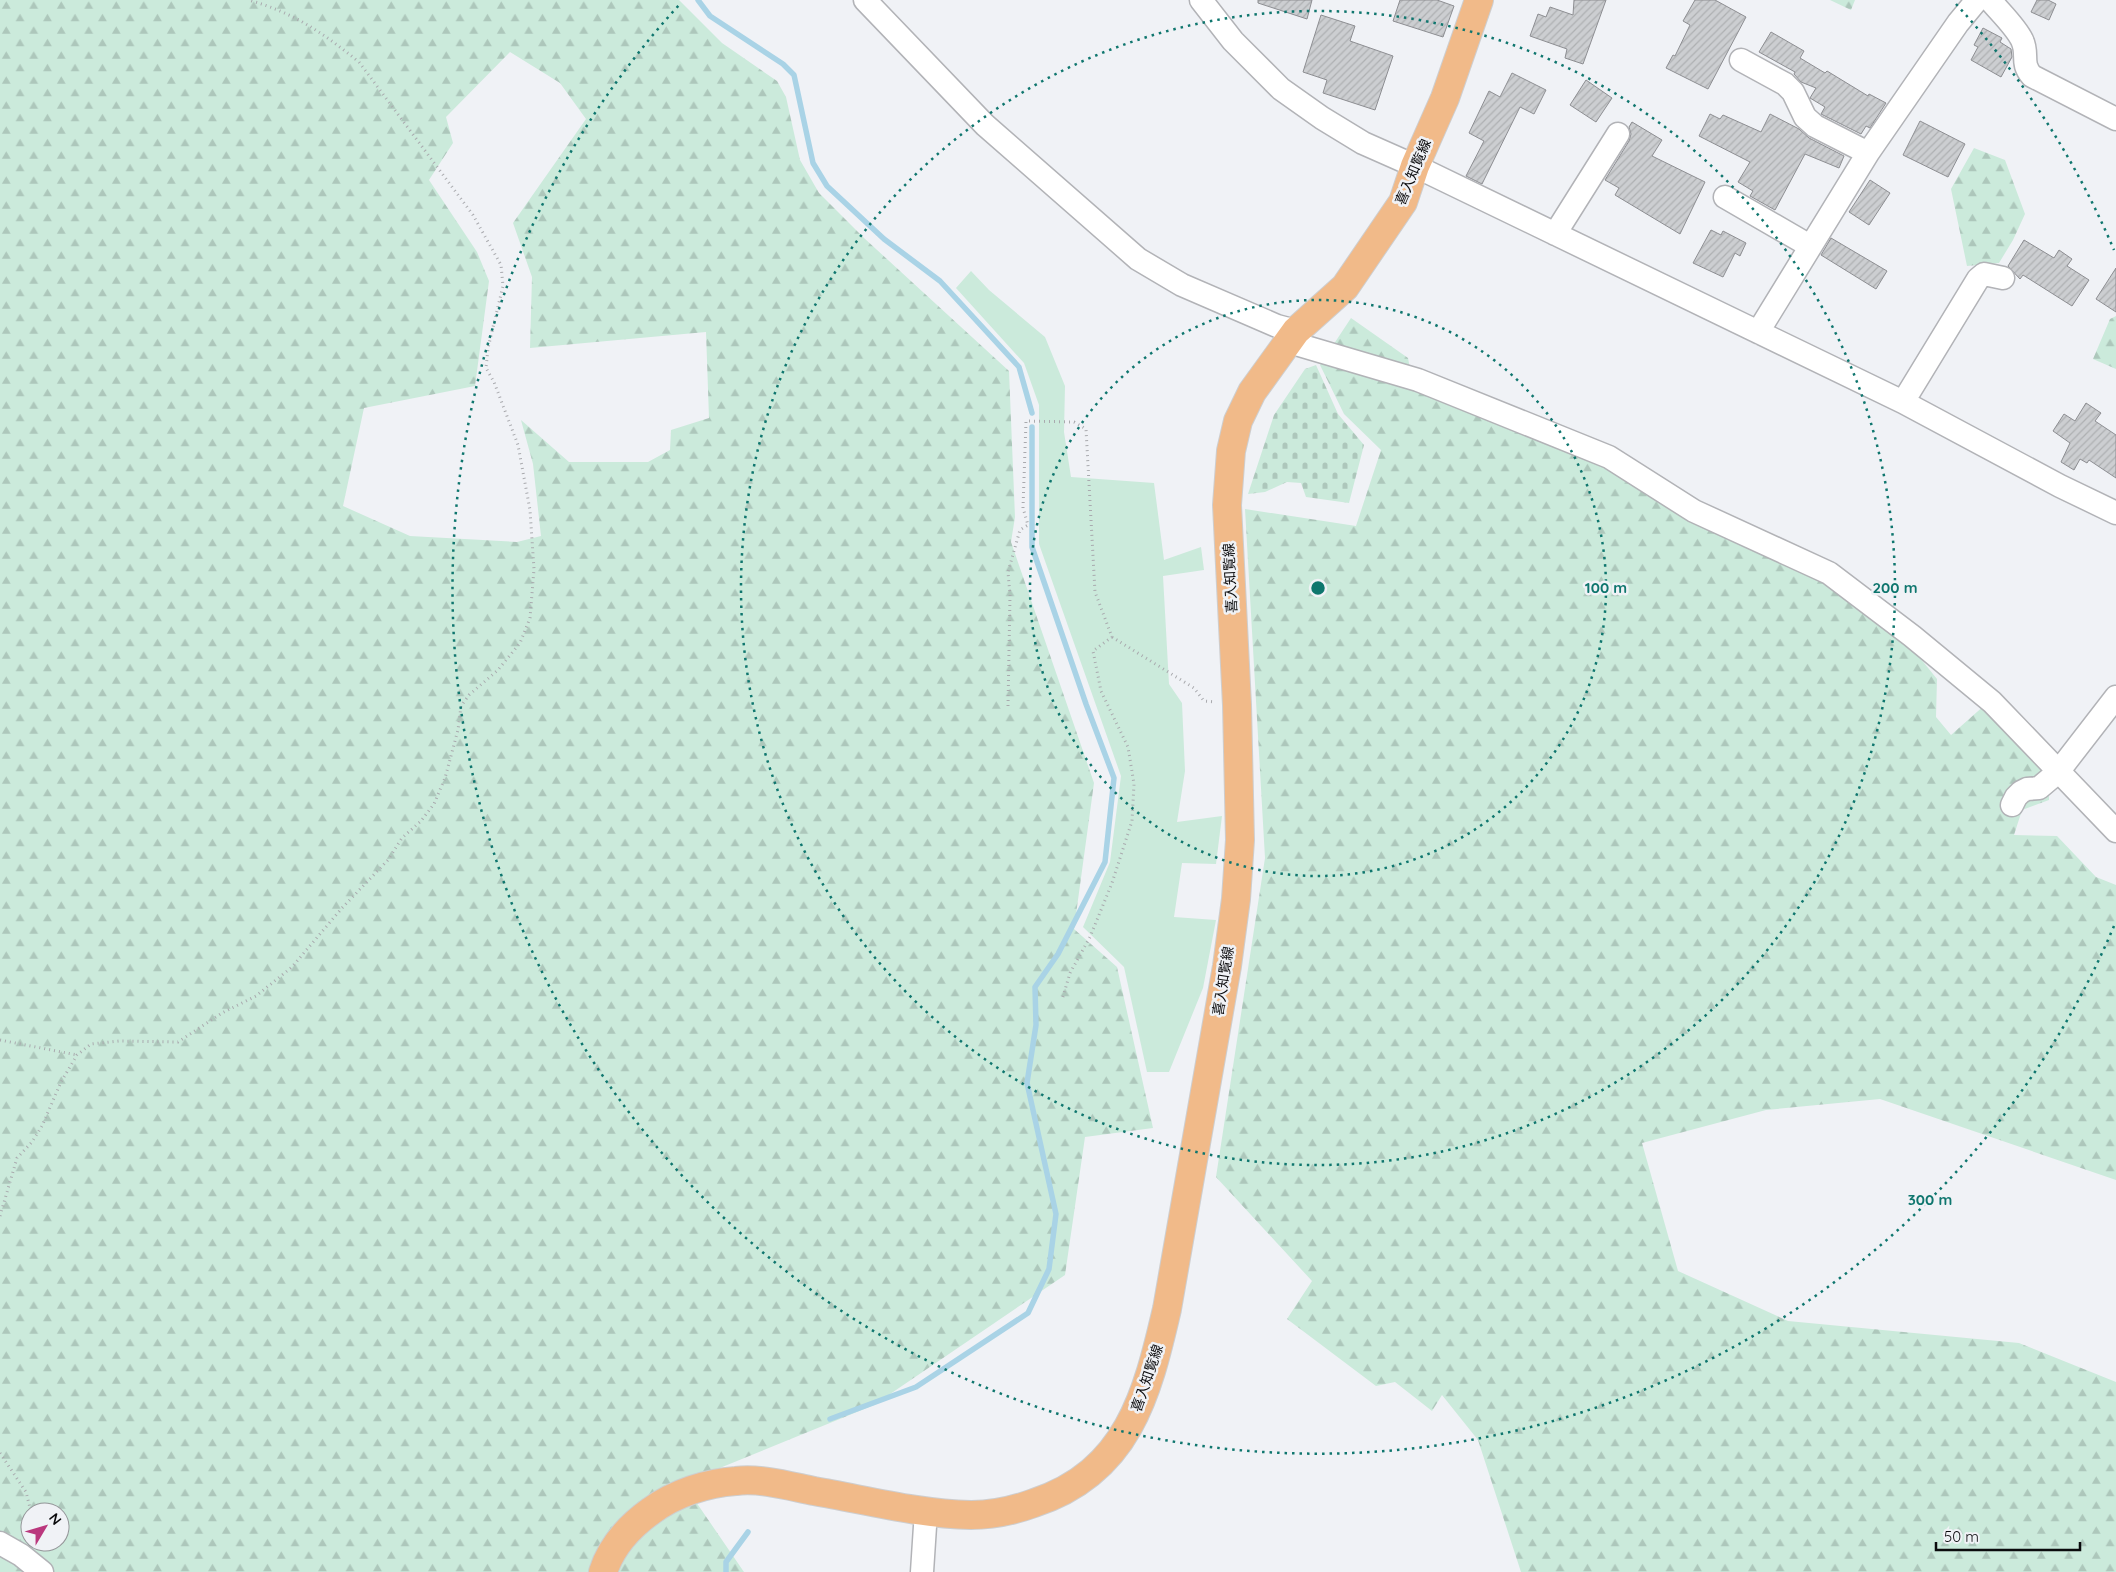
<svg xmlns="http://www.w3.org/2000/svg" width="2116" height="1572" font-family="Quicksand,'Noto Sans JP',sans-serif">
	<defs>
		<pattern id="forest-firs" width="22" height="20" patternUnits="userSpaceOnUse" patternTransform="scale(1.25)"><rect width="22" height="20" fill="#cbeadb"/><path d="M5 1l3.5 6h-7zM16 11l3.5 6h-7z" fill="#adc7bb"/></pattern>
		<pattern id="cemetery-stones" width="16" height="16" patternUnits="userSpaceOnUse" patternTransform="scale(1.25)"><rect width="16" height="16" fill="#cbeadb"/><path d="M2 7V4a2 2 0 0 1 4 0v3zM10 15v-3a2 2 0 0 1 4 0v3z" fill="#adc7bb"/></pattern>
		<pattern id="building-hatch" width="6" height="6" patternUnits="userSpaceOnUse" patternTransform="scale(1.25)"><rect width="6" height="6" fill="#ccced1"/><path d="M-1 1l2-2M0 6l6-6M5 7l2-2" fill="none" stroke="#aeb0b2"/></pattern>
	</defs>
	<rect width="100%" height="100%" fill="#f0f2f6"/>
	<path fill="#cbeadb" d="M 971,271 L 989,290 L 1045,337 L 1065,386 L 1064,432 L 1071,477 L 1154,483 L 1164,560 L 1201,547 L 1204,570 L 1163,576 L 1169,684 L 1182,703 L 1185,771 L 1177,822 L 1222,816 L 1216,864 L 1182,863 L 1174,917 L 1216,920 L 1203,988 L 1169,1072 L 1147,1072 L 1124,967 L 1083,927 L 1110,862 L 1121,776 L 1039,544 L 1039,405 L 1024,363 L 956,288 Z"/>
	<path fill="url(#forest-firs)" fill-rule="evenodd" d="M 0,0 L 679,0 L 722,43 L 777,81 L 786,97 L 800,160 L 819,193 L 864,238 L 1009,371 L 1015,517 L 1011,542 L 1094,783 L 1074,929 L 1117,967 L 1153,1128 L 1085,1137 L 1065,1275 L 874,1405 L 683,1483 L 744,1572 L 0,1572 ZM 510,52 L 560,83 L 586,119 L 513,223 L 532,277 L 530,348 L 706,332 L 709,418 L 671,430 L 670,450 L 648,462 L 569,462 L 521,420 L 533,464 L 541,536 L 517,542 L 410,536 L 343,506 L 364,408 L 475,386 L 489,281 L 477,252 L 429,180 L 453,143 L 446,117 ZM 30,1512 L 60,1512 L 60,1542 L 30,1542 Z
		M 1830,0 L 1855,0 L 1851,10 Z
		M 1974,148 L 2005,160 L 2025,214 L 2013,240 L 1999,263 L 1967,266 L 1951,189 Z
		M 2116,316 L 2116,369 L 2093,359 L 2110,319 Z
		M 1351,318 L 1408,358 L 1413,384 L 1604,464 L 1832,583 L 1912,648 L 1937,679 L 1936,717 L 1951,735 L 1986,704 L 2049,771 L 2049,800 L 2022,810 L 2014,835 L 2057,836 L 2096,877 L 2116,885 L 2116,1180 L 1880,1099 L 1766,1110 L 1642,1143 L 1678,1271 L 1788,1321 L 2019,1343 L 2116,1382 L 2116,1572 L 1521,1572 L 1478,1440 L 1442,1395 L 1432,1411 L 1395,1382 L 1376,1386 L 1287,1319 L 1312,1281 L 1216,1177 L 1265,858 L 1245,509 L 1356,526 L 1381,450 L 1344,414 L 1320,365 Z"/>
	<path fill="url(#cemetery-stones)" d="M 1316,365 L 1338,414 L 1364,445 L 1349,503 L 1306,497 L 1301,483 L 1287,482 L 1265,492 L 1248,494 L 1274,415 L 1305,369 Z"/>
	<g fill="none" stroke-linecap="round" stroke-linejoin="round">
		<path stroke="#a9d3e6" stroke-width="5.5" d="M 698,0 L 710,16 L 783,64 L 794,75 L 813,163 L 827,186 L 884,239 L 940,281 L 1019,367 L 1032,413
			M 830,1419 L 916,1387 L 1028,1313 L 1049,1269 L 1056,1214 L 1027,1083 L 1036,1025 L 1035,987 L 1058,954 L 1105,862 L 1114,778 L 1086,704 L 1032,547 L 1032,427
			M 726,1572 L 726,1562 L 748,1532"/>
	</g>
	<path fill="url(#building-hatch)" stroke="#8d8e92" d="M 1258,0 L 1312,0 L 1307,19 L 1258,3 Z
		M 1400,0 L 1437,0 L 1454,6 L 1443,37 L 1393,21 Z
		M 1574,0 L 1606,0 L 1583,64 L 1565,58 L 1567,49 L 1530,36 L 1538,14 L 1546,17 L 1550,7 L 1573,15 Z
		M 1695,0 L 1715,0 L 1746,17 L 1708,89 L 1666,68 L 1673,55 L 1675,56 L 1690,25 L 1683,21 Z
		M 2037,0 L 2048,0 L 2056,4 L 2049,20 L 2031,12 Z
		M 1321,15 L 1355,26 L 1350,41 L 1393,56 L 1375,110 L 1323,93 L 1327,80 L 1303,72 Z
		M 1983,28 L 2002,38 L 2000,42 L 2011,49 L 2012,57 L 2001,77 L 1971,60 L 1978,47 L 1974,45 Z
		M 1771,32 L 1804,51 L 1800,58 L 1825,73 L 1827,71 L 1868,96 L 1869,94 L 1886,103 L 1870,128 L 1866,126 L 1861,134 L 1821,114 L 1825,107 L 1810,98 L 1816,88 L 1801,82 L 1794,74 L 1795,72 L 1759,52 Z
		M 1512,73 L 1546,90 L 1534,114 L 1520,107 L 1482,184 L 1466,176 L 1484,141 L 1469,133 L 1489,91 L 1500,97 Z
		M 1586,80 L 1612,98 L 1596,122 L 1570,105 Z
		M 1710,114 L 1720,119 L 1723,115 L 1761,132 L 1770,114 L 1799,129 L 1809,138 L 1844,156 L 1839,168 L 1805,154 L 1775,210 L 1750,196 L 1753,191 L 1738,182 L 1750,162 L 1699,136 Z
		M 1920,121 L 1965,144 L 1948,177 L 1903,155 Z
		M 1632,122 L 1662,140 L 1652,156 L 1705,182 L 1680,234 L 1615,195 L 1619,188 L 1605,180 L 1629,141 L 1631,134 L 1629,127 Z
		M 1870,180 L 1890,193 L 1869,225 L 1849,212 Z
		M 1711,230 L 1721,235 L 1723,231 L 1746,243 L 1740,256 L 1735,253 L 1723,277 L 1693,263 Z
		M 1831,238 L 1887,271 L 1876,289 L 1821,255 Z
		M 2024,240 L 2054,258 L 2059,250 L 2072,259 L 2067,266 L 2089,280 L 2072,306 L 2023,275 L 2020,279 L 2008,266 Z
		M 2116,268 L 2116,312 L 2096,299 Z
		M 2086,403 L 2101,413 L 2095,421 L 2116,435 L 2116,478 L 2089,460 L 2087,463 L 2080,459 L 2074,470 L 2061,462 L 2070,443 L 2053,431 L 2064,414 L 2075,421 Z"/>
	<g fill="none" stroke-linecap="round" stroke-linejoin="round">
		<defs>
			<path id="minor" d="M 865,0 L 985,125 L 1138,259 L 1182,285 L 1277,326 L 1296,331
				M 1201,0 L 1233,41 L 1281,89 L 1322,118 L 1363,143 L 1415,166 L 1903,402 L 2060,486 L 2116,513
				M 1990,0 C 1999,11 2016,27 2022,40 C 2029,54 2020,63 2032,76 L 2116,119
				M 1741,60 L 1785,84 L 1793,92 L 1805,117 L 1815,126 L 1868,153
				M 1725,197 L 1810,246
				M 1555,234 L 1618,134
				M 1758,332 L 1868,153 L 1958,23 L 1977,0
				M 1289,342 L 1418,380 L 1609,457 L 1694,511 L 1829,573 L 1912,636 L 1992,702 L 2116,831
				M 1903,402 L 1978,279 L 1984,274 L 2003,278
				M 2012,805 L 2016,797 L 2021,792 L 2027,789 L 2039,788 L 2058,772 L 2116,697
				M 0,1543 L 21,1555 L 42,1572
				M 922,1572 L 926,1511"/>
			<path id="major" d="M 603,1572 C 611,1547 630,1526 651,1511 C 675,1493 707,1483 736,1481 C 761,1478 789,1486 814,1491 C 866,1500 919,1514 971,1515 C 992,1515 1015,1510 1034,1503 C 1128,1472 1147,1395 1167,1309 L 1227,966 L 1236,899 L 1240,840 L 1237,705 L 1227,505 L 1231,451 L 1238,421 L 1252,392 L 1296,331 L 1345,287 L 1403,202 L 1415,166 L 1445,98 L 1479,0"/>
		</defs>
		<use href="#minor" stroke="#b2b3b7" stroke-width="25"/>
		<use href="#major" stroke="#cececf" stroke-width="30"/>
		<path stroke="#a9aaae" stroke-width="3" stroke-dasharray="1 4" stroke-linecap="butt" d="M 1112,637 L 1194,688 L 1204,701 L 1216,702
			M 1008,706 L 1010,595 L 1008,572 L 1020,530 L 1028,525 L 1023,508 L 1026,421 L 1074,422 L 1086,429 L 1095,592 L 1112,637 L 1093,651 L 1101,691 L 1128,747 L 1134,784 L 1132,821 L 1112,883 L 1090,937 L 1070,973 L 1062,1000
			M 0,1040 L 77,1055
			M 0,1216 L 17,1158 L 32,1142 L 42,1126 L 61,1082 L 77,1055 L 91,1044 L 119,1041 L 178,1042 L 222,1013 L 256,996 L 292,967 L 342,908 L 388,860 L 402,838 L 421,821 L 434,804 L 445,778 L 458,730 L 461,706 L 469,695 L 498,670 L 520,643 L 530,618 L 534,569 L 530,510 L 518,445 L 494,382 L 486,368 L 488,348 L 503,286 L 501,265 L 473,215 L 359,62 C 323,33 293,12 248,0
			M 0,1453 L 26,1492 L 31,1512
			M 26,1536 L 30,1517"/>
		<use href="#minor" stroke="#fff" stroke-width="22"/>
		<use href="#major" stroke="#f1ba89" stroke-width="28"/>
	</g>
	<g fill="none" stroke="#0f766e" stroke-width="2.5" stroke-dasharray="2.5 5">
		<circle cx="1318" cy="588" r="288"/>
		<circle cx="1318" cy="588" r="577"/>
		<path d="M2114 926A865 865 0 1 1 680 4M1956 4A865 865 0 0 1 2114 250"/>
	</g>
	<g text-anchor="middle" stroke-width="5" stroke-linejoin="round" paint-order="stroke">
		<g font-size="14" fill="#0b0b0d" stroke="#f0f2f6">
			<text transform="translate(1413 172) rotate(-67)" y="5">喜入知覧線</text>
			<text transform="translate(1230 578) rotate(-93)" y="5">喜入知覧線</text>
			<text transform="translate(1223 981) rotate(-81)" y="5">喜入知覧線</text>
			<text transform="translate(1147 1378) rotate(-71)" y="5">喜入知覧線</text>
		</g>
	</g>
	<circle cx="1318" cy="588" r="8" fill="#0f766e" stroke="#f0f2f6" stroke-width="2.5"/>
	<g font-size="15" text-anchor="middle" font-weight="bold" fill="#0f766e" stroke="#f0f2f6" stroke-width="5" stroke-linejoin="round" paint-order="stroke">
		<text x="1606" y="593">100 m</text>
		<text x="1895" y="593">200 m</text>
		<text x="1930" y="1205">300 m</text>
	</g>
	<g transform="translate(45 1527) rotate(52)"><circle r="24" fill="#f0f2f6" stroke="#949699"/>
	<path d="M0-4L9 19L0 12L-9 19Z" fill="#ba377d"/>
	<text y="-8" font-size="14" font-weight="bold" text-anchor="middle" fill="#0b0b0d">N</text>
	</g>
	<path d="M1936 1542v8h144v-8" fill="none" stroke="#0b0b0d" stroke-width="2.5"/>
	<text x="1944" y="1542" font-size="15" fill="#0b0b0d" stroke="#f0f2f6" stroke-width="4" paint-order="stroke">50 m</text>
</svg>
